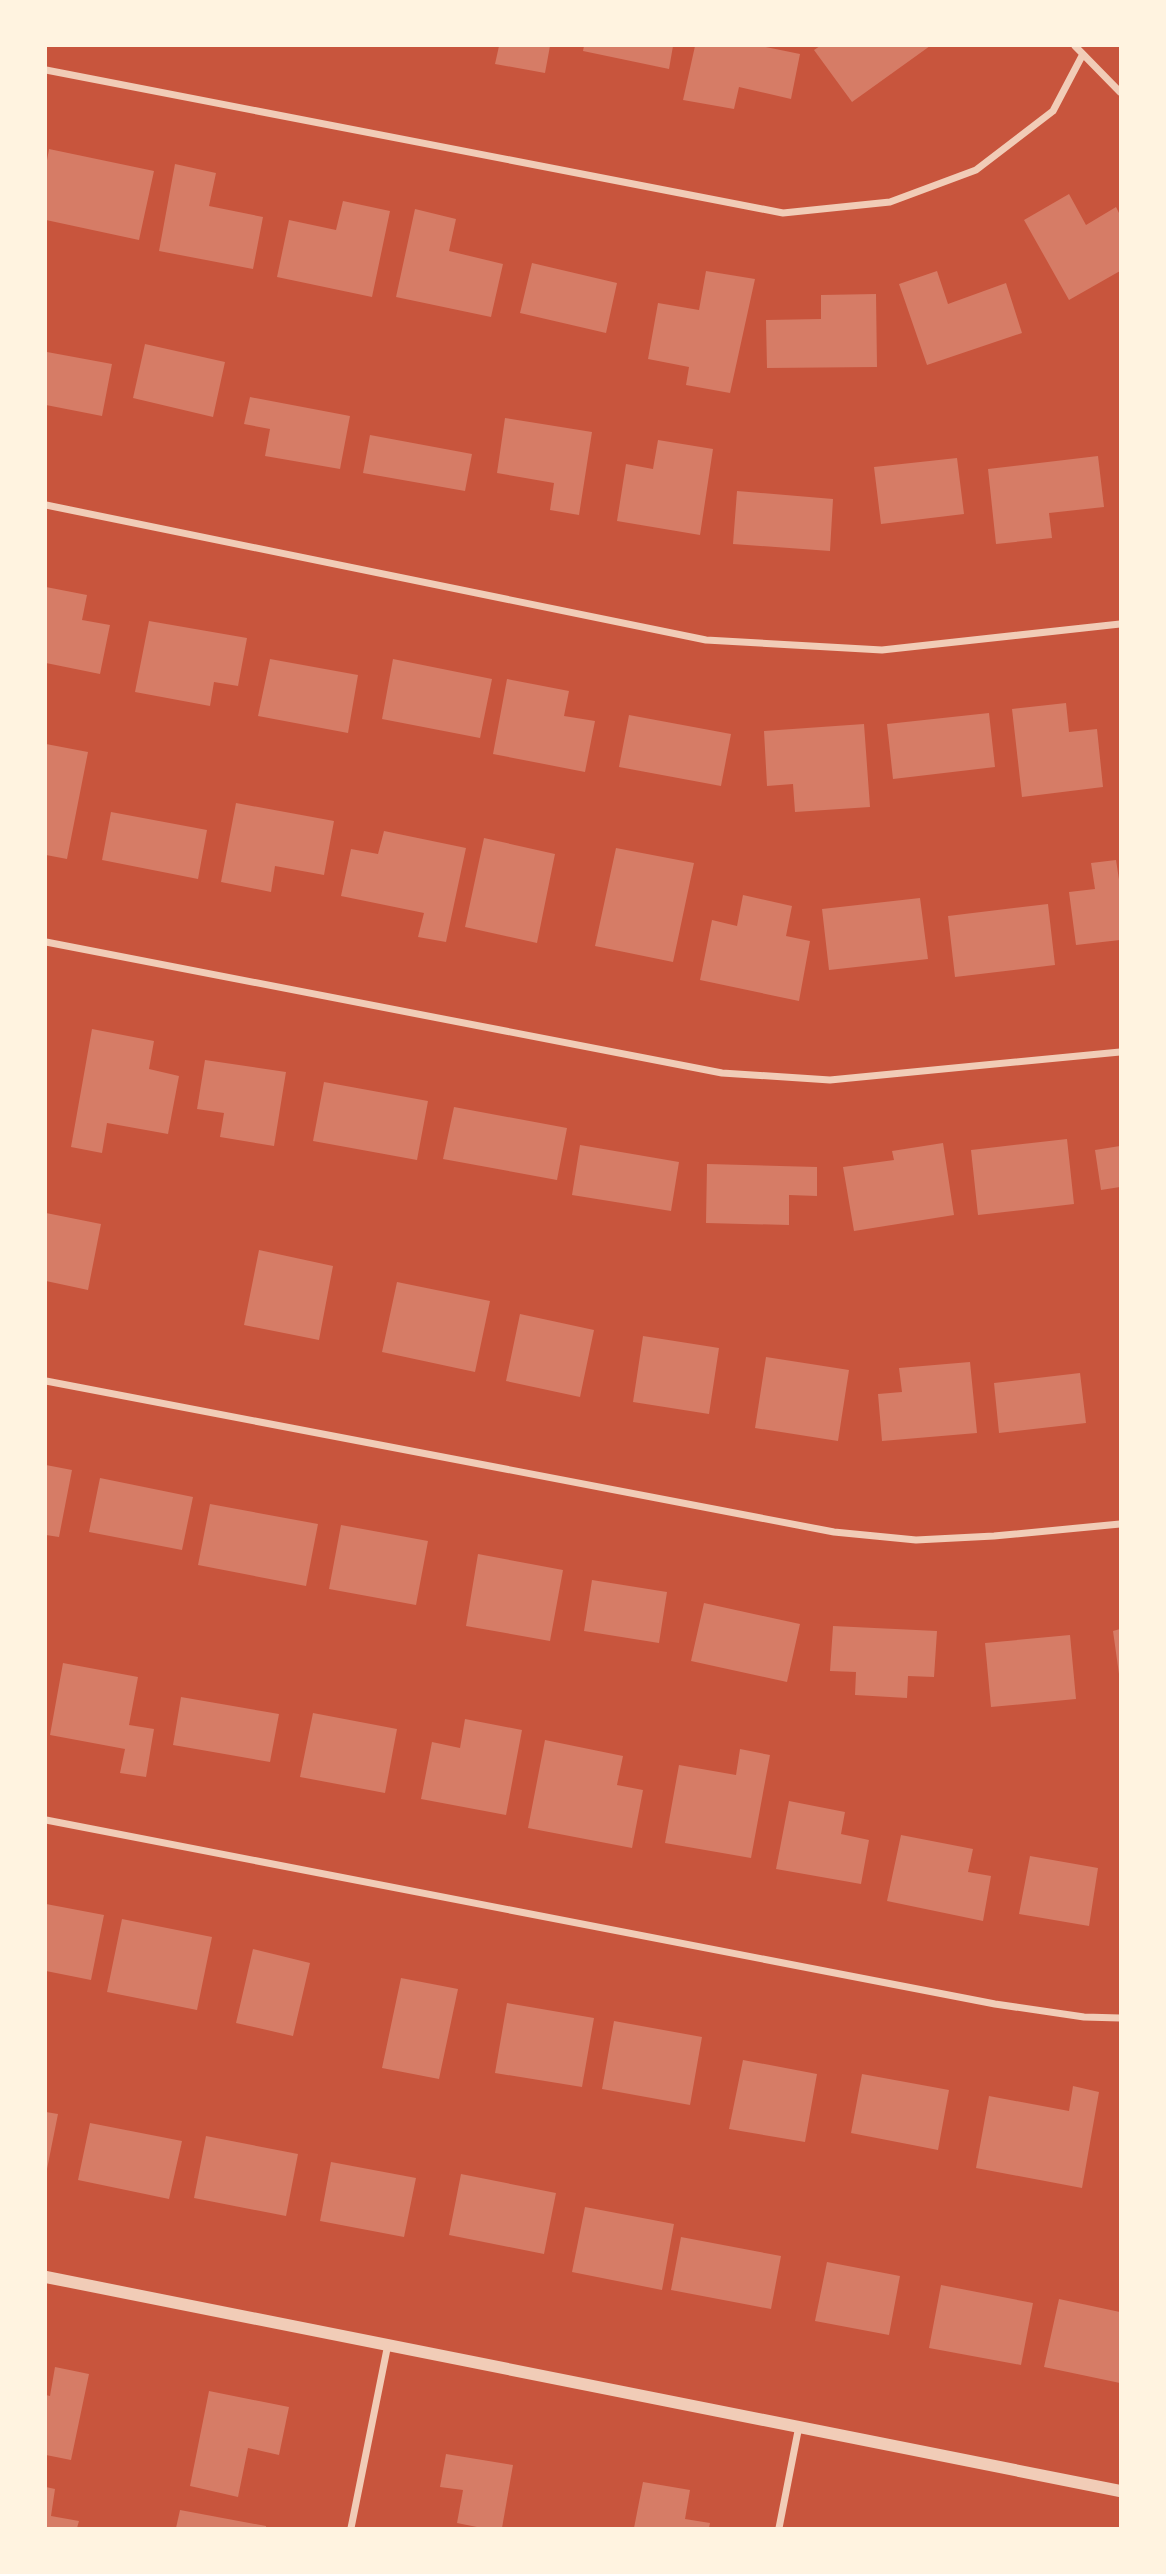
<svg xmlns="http://www.w3.org/2000/svg" width="1166" height="2574" font-family="Rubik,sans-serif">
	<rect width="100%" height="100%" fill="#c8553d"/>
	<path fill="#d67c66" d="M 499,46 L 550,46 L 545,73 L 495,64 Z
		M 584,46 L 673,46 L 669,69 L 583,51 Z
		M 695,46 L 761,46 L 800,54 L 791,99 L 739,87 L 734,109 L 683,100 Z
		M 820,46 L 930,46 L 852,102 L 814,50 Z
		M 49,149 L 154,171 L 139,240 L 46,220 L 46,166 Z
		M 175,164 L 216,173 L 209,206 L 263,217 L 253,269 L 159,251 Z
		M 1069,194 L 1086,225 L 1116,207 L 1120,215 L 1120,271 L 1069,300 L 1024,220 Z
		M 343,201 L 390,211 L 372,297 L 277,277 L 289,220 L 336,230 Z
		M 415,209 L 456,219 L 449,251 L 503,264 L 491,317 L 396,297 Z
		M 532,263 L 617,283 L 606,333 L 520,313 Z
		M 706,271 L 755,279 L 730,393 L 686,385 L 689,367 L 648,359 L 658,303 L 699,310 Z
		M 937,271 L 948,304 L 1006,283 L 1022,333 L 927,365 L 899,284 Z
		M 876,294 L 877,367 L 767,368 L 766,320 L 821,319 L 821,295 Z
		M 145,344 L 225,362 L 213,417 L 133,398 Z
		M 47,352 L 112,364 L 102,416 L 46,405 Z
		M 250,397 L 350,416 L 340,469 L 265,456 L 270,429 L 244,424 Z
		M 505,418 L 592,432 L 579,515 L 550,510 L 554,483 L 497,473 Z
		M 370,435 L 472,454 L 465,491 L 363,473 Z
		M 658,440 L 713,449 L 700,535 L 617,521 L 626,464 L 653,469 Z
		M 1098,456 L 1104,507 L 1049,513 L 1052,538 L 996,544 L 988,469 Z
		M 957,458 L 964,514 L 881,524 L 874,467 Z
		M 737,491 L 833,499 L 830,551 L 733,544 Z
		M 46,587 L 87,595 L 82,620 L 110,625 L 100,674 L 46,663 Z
		M 149,621 L 247,638 L 238,686 L 214,682 L 210,706 L 135,692 Z
		M 270,659 L 358,675 L 348,733 L 258,716 Z
		M 393,659 L 492,679 L 480,738 L 382,719 Z
		M 507,679 L 569,691 L 564,716 L 595,721 L 585,772 L 493,754 Z
		M 1066,703 L 1069,732 L 1097,729 L 1103,787 L 1022,797 L 1012,709 Z
		M 989,713 L 995,767 L 893,779 L 887,724 Z
		M 629,715 L 731,734 L 721,786 L 619,767 Z
		M 864,724 L 870,807 L 795,812 L 793,784 L 767,786 L 764,731 Z
		M 46,744 L 88,752 L 67,859 L 46,855 Z
		M 236,803 L 334,821 L 324,875 L 275,866 L 271,892 L 221,882 Z
		M 111,812 L 207,830 L 198,879 L 102,860 Z
		M 384,831 L 466,848 L 446,942 L 418,937 L 424,913 L 341,896 L 351,849 L 378,854 Z
		M 484,838 L 555,854 L 537,943 L 465,927 Z
		M 616,848 L 694,863 L 673,962 L 595,946 Z
		M 1116,860 L 1120,886 L 1120,940 L 1076,945 L 1069,892 L 1095,889 L 1091,863 Z
		M 743,895 L 792,906 L 786,936 L 810,941 L 799,1001 L 700,980 L 712,920 L 737,926 Z
		M 920,898 L 928,959 L 829,970 L 822,909 Z
		M 1048,904 L 1055,965 L 955,977 L 948,916 Z
		M 92,1029 L 154,1041 L 149,1069 L 179,1076 L 168,1134 L 107,1123 L 102,1153 L 71,1147 Z
		M 205,1060 L 286,1072 L 274,1146 L 220,1137 L 224,1113 L 197,1109 Z
		M 324,1082 L 428,1101 L 417,1160 L 313,1141 Z
		M 454,1107 L 567,1128 L 557,1180 L 443,1159 Z
		M 1067,1139 L 1074,1204 L 978,1215 L 971,1150 Z
		M 943,1143 L 954,1215 L 854,1231 L 843,1167 L 894,1160 L 892,1151 Z
		M 580,1145 L 679,1162 L 671,1211 L 572,1195 Z
		M 1120,1146 L 1120,1187 L 1101,1190 L 1095,1150 Z
		M 707,1164 L 817,1167 L 817,1196 L 789,1195 L 789,1225 L 706,1223 Z
		M 46,1213 L 101,1224 L 88,1290 L 46,1281 Z
		M 259,1250 L 333,1266 L 319,1340 L 244,1325 Z
		M 397,1282 L 490,1301 L 475,1372 L 382,1352 Z
		M 520,1314 L 594,1330 L 580,1397 L 506,1381 Z
		M 643,1336 L 719,1348 L 709,1414 L 633,1402 Z
		M 766,1357 L 849,1370 L 838,1441 L 755,1428 Z
		M 970,1362 L 977,1433 L 882,1441 L 878,1394 L 902,1392 L 899,1368 Z
		M 1080,1373 L 1086,1423 L 999,1433 L 994,1383 Z
		M 46,1465 L 72,1470 L 59,1537 L 46,1535 Z
		M 100,1478 L 193,1497 L 182,1550 L 89,1532 Z
		M 210,1504 L 318,1524 L 306,1586 L 198,1565 Z
		M 341,1525 L 428,1541 L 416,1605 L 329,1589 Z
		M 478,1554 L 563,1570 L 550,1641 L 466,1626 Z
		M 592,1580 L 667,1592 L 659,1643 L 584,1631 Z
		M 704,1603 L 800,1624 L 787,1682 L 691,1661 Z
		M 833,1626 L 937,1631 L 934,1677 L 908,1676 L 907,1698 L 855,1695 L 856,1672 L 830,1671 Z
		M 1120,1629 L 1120,1674 L 1119,1674 L 1113,1631 Z
		M 1070,1635 L 1076,1699 L 991,1707 L 985,1643 Z
		M 63,1663 L 138,1677 L 129,1725 L 154,1729 L 146,1777 L 120,1773 L 125,1749 L 50,1735 Z
		M 181,1697 L 279,1714 L 270,1762 L 173,1745 Z
		M 313,1713 L 397,1729 L 385,1793 L 300,1777 Z
		M 465,1719 L 522,1730 L 506,1815 L 421,1799 L 432,1742 L 460,1748 Z
		M 545,1740 L 623,1756 L 617,1785 L 643,1790 L 632,1848 L 528,1828 Z
		M 740,1749 L 770,1755 L 751,1858 L 665,1843 L 679,1765 L 736,1775 Z
		M 789,1801 L 845,1812 L 841,1834 L 869,1840 L 861,1884 L 776,1869 Z
		M 901,1835 L 973,1849 L 968,1872 L 991,1876 L 983,1921 L 887,1901 Z
		M 1030,1856 L 1098,1868 L 1089,1926 L 1019,1914 Z
		M 46,1904 L 104,1915 L 91,1980 L 46,1971 Z
		M 122,1919 L 212,1937 L 197,2010 L 107,1992 Z
		M 253,1949 L 310,1963 L 293,2036 L 236,2023 Z
		M 401,1978 L 458,1989 L 439,2079 L 382,2068 Z
		M 507,2003 L 594,2018 L 582,2087 L 495,2073 Z
		M 614,2021 L 702,2037 L 690,2105 L 602,2089 Z
		M 743,2060 L 817,2074 L 805,2142 L 729,2129 Z
		M 862,2074 L 949,2090 L 938,2150 L 851,2133 Z
		M 1073,2086 L 1099,2092 L 1082,2188 L 976,2168 L 989,2096 L 1069,2111 Z
		M 46,2112 L 58,2114 L 47,2169 L 46,2168 Z
		M 90,2123 L 182,2141 L 169,2199 L 78,2180 Z
		M 206,2136 L 298,2154 L 286,2216 L 194,2198 Z
		M 331,2162 L 416,2178 L 404,2237 L 320,2221 Z
		M 461,2174 L 556,2193 L 544,2254 L 449,2235 Z
		M 585,2207 L 674,2224 L 662,2290 L 572,2272 Z
		M 681,2237 L 781,2256 L 771,2309 L 671,2290 Z
		M 827,2262 L 900,2276 L 889,2335 L 815,2321 Z
		M 941,2285 L 1033,2303 L 1021,2365 L 929,2348 Z
		M 1059,2299 L 1120,2312 L 1120,2383 L 1044,2367 Z
		M 55,2367 L 89,2374 L 71,2460 L 46,2455 L 46,2395 L 50,2396 Z
		M 209,2391 L 289,2407 L 279,2455 L 248,2448 L 238,2497 L 190,2486 Z
		M 446,2454 L 513,2465 L 502,2528 L 482,2528 L 457,2523 L 463,2490 L 440,2487 Z
		M 643,2482 L 690,2490 L 685,2519 L 710,2523 L 709,2528 L 634,2528 Z
		M 46,2487 L 55,2489 L 51,2516 L 79,2521 L 77,2528 L 46,2528 Z
		M 180,2510 L 266,2526 L 266,2528 L 176,2528 Z"/>
	<g fill="none" stroke-linecap="round" stroke-linejoin="round">
		<path stroke="#f1ccb7" stroke-width="7" d="M 1075,46 L 1120,92
			M 46,70 L 783,213 L 890,202 L 976,170 L 1053,111 L 1083,54
			M 46,505 L 706,640 L 882,650 L 1120,624
			M 46,942 L 722,1073 L 830,1080 L 1120,1052
			M 46,1381 L 834,1532 L 916,1540 L 994,1536 L 1120,1524
			M 46,1820 L 995,2004 L 1084,2017 L 1120,2018
			M 351,2528 L 388,2344
			M 779,2528 L 799,2426"/>
		<path stroke="#f1ccb7" stroke-width="12" d="M 46,2277 L 1120,2491"/>
	</g>
	<rect width="1166" height="2574" fill="none" stroke="#fff3e0" stroke-width="94"/>
</svg>
